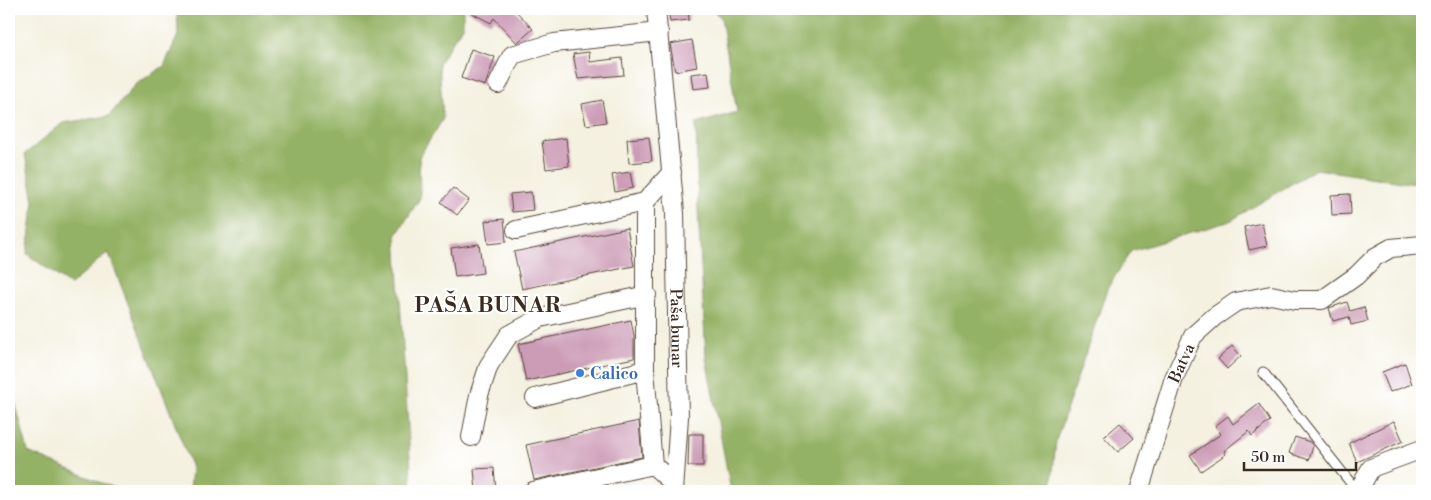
<svg xmlns="http://www.w3.org/2000/svg" width="1431" height="500" font-family="'Libre Bodoni',serif">
	<rect width="100%" height="100%" fill="#fff"/>
	<filter id="ink" filterUnits="userSpaceOnUse"><feTurbulence type="fractalNoise" baseFrequency=".02" numOctaves="2"/><feDisplacementMap in="SourceGraphic" scale="10" xChannelSelector="R" yChannelSelector="G"/><feConvolveMatrix kernelMatrix="1 2 1 2 8 2 1 2 1" color-interpolation-filters="sRGB"/></filter>
	<filter id="wash" filterUnits="userSpaceOnUse"><feTurbulence type="fractalNoise" baseFrequency=".0096" numOctaves="4" result="noise"/><feDisplacementMap in="SourceGraphic" scale="20" xChannelSelector="R" yChannelSelector="G"/><feGaussianBlur stdDeviation="1.12" result="paint"/><feColorMatrix in="noise" values="0 0 0 0 0 0 0 0 0 0 0 0 0 0 0 0 0 1.4 0 .05"/><feComposite in="paint" operator="in"/></filter>
	<g filter="url(#wash)">
		<rect width="100%" height="100%" fill="#f4f1e0"/>
		<path fill="#94b265" stroke="#686e42" d="M 177,9 L 463,9 L 463,25 L 439,63 L 443,119 L 419,157 L 420,198 L 396,236 L 412,491 L 190,491 L 192,468 L 108,252 L 70,285 L 27,254 L 34,201 L 25,154 L 63,123 L 109,116 L 135,85 L 164,66 L 178,35 Z
			M 710,9 L 1422,9 L 1422,185 L 1316,169 L 1230,221 L 1131,251 L 1107,289 L 1056,441 L 1051,491 L 731,491 L 706,358 L 698,209 L 696,124 L 737,112 L 721,17 Z
			M 9,378 L 28,452 L 121,491 L 9,491 Z"/>
		<g id="blocks">
			<path fill="#cc9bb6" d="M 464,9 L 514,9 L 533,29 L 517,43 L 494,18 L 491,23 Z
				M 668,9 L 688,9 L 689,20 L 670,22 Z
				M 692,40 L 697,67 L 675,71 L 670,44 Z
				M 471,49 L 495,57 L 485,86 L 461,78 Z
				M 589,52 L 590,62 L 622,58 L 624,75 L 578,79 L 573,54 Z
				M 708,72 L 710,87 L 693,89 L 691,74 Z
				M 602,100 L 606,122 L 586,125 L 582,104 Z
				M 649,137 L 652,161 L 629,163 L 627,139 Z
				M 566,138 L 569,166 L 546,169 L 542,141 Z
				M 630,172 L 633,188 L 615,192 L 612,175 Z
				M 453,188 L 469,200 L 457,215 L 441,202 Z
				M 531,192 L 533,210 L 512,212 L 510,194 Z
				M 1350,194 L 1351,214 L 1332,215 L 1331,195 Z
				M 504,219 L 506,242 L 488,244 L 485,221 Z
				M 1262,223 L 1267,246 L 1249,250 L 1244,227 Z
				M 627,228 L 634,266 L 522,289 L 514,252 Z
				M 479,244 L 483,273 L 455,277 L 451,248 Z
				M 1347,302 L 1350,311 L 1364,307 L 1368,321 L 1351,325 L 1349,317 L 1333,321 L 1329,308 Z
				M 631,320 L 634,336 L 634,358 L 526,381 L 518,344 Z
				M 1232,346 L 1241,356 L 1227,369 L 1218,359 Z
				M 1405,363 L 1412,384 L 1390,392 L 1382,372 Z
				M 1259,404 L 1270,421 L 1252,436 L 1249,431 L 1224,451 L 1226,454 L 1201,471 L 1190,455 L 1221,434 L 1215,426 L 1228,416 L 1233,424 Z
				M 639,421 L 642,457 L 534,480 L 526,445 Z
				M 1394,421 L 1403,441 L 1357,462 L 1349,443 Z
				M 1120,423 L 1134,438 L 1118,452 L 1104,437 Z
				M 689,434 L 703,434 L 703,466 L 688,466 Z
				M 1295,437 L 1310,442 L 1313,446 L 1309,460 L 1289,453 Z
				M 494,468 L 496,491 L 476,491 L 474,469 Z"/>
		</g>
	</g>
	<g filter="url(#ink)">
		<use href="#blocks" fill-opacity="0" stroke="#57483b" stroke-width="1"/>
		<g fill="none" stroke-linecap="round" stroke-linejoin="round">
			<defs>
				<path id="lane" d="M 1263,372 L 1357,491"/>
				<g id="street">
					<path id="s1" d="M 656,9 L 675,213 L 679,417 L 674,491"/>
					<path d="M 498,84 L 512,55 L 554,43 L 659,32"/>
					<path d="M 672,172 L 645,202 L 645,370 L 653,465 L 674,484"/>
					<path d="M 516,230 L 645,202"/>
					<path d="M 535,398 L 645,370"/>
					<path d="M 471,437 L 479,395 L 489,365 L 509,335 L 540,318 L 647,295"/>
					<path d="M 533,491 L 653,465"/>
					<path id="s2" d="M 1139,491 L 1174,378 L 1193,336 L 1214,317 L 1236,302 L 1271,295 L 1295,300 L 1322,300 L 1356,276 L 1375,257 L 1391,248 L 1422,245"/>
					<path d="M 1358,491 L 1371,468 L 1422,449"/>
				</g>
			</defs>
			<use href="#lane" stroke="#57483b" stroke-width="11"/>
			<use href="#street" stroke="#57483b" stroke-width="20"/>
			<use href="#lane" stroke="#fff" stroke-width="9"/>
			<use href="#street" stroke="#fff" stroke-width="18"/>
		</g>
	</g>
	<circle fill="#3f7fe0" stroke="#fff" stroke-width="2" cx="580" cy="373" r="5"/>
	<g text-anchor="middle" stroke-width="4.5" stroke-linejoin="round" paint-order="stroke">
		<g font-size="16" fill="#3b2a1e" stroke="#fff">
			<text dy="6" stroke="none"><textPath href="#s1" startOffset="320">Paša bunar</textPath></text>
			<text dy="6" stroke="none"><textPath href="#s2" startOffset="135">Batva</textPath></text>
		</g>
		<g font-size="16" font-weight="bold" fill="#366cbe" stroke="#fff" text-anchor="start">
			<text x="590" y="379">Calico</text>
		</g>
		<g font-size="21" font-weight="bold" letter-spacing="1" fill="#3b2a1e" stroke="#fff">
			<text x="488" y="312">PAŠA BUNAR</text>
		</g>
	</g>
	<rect width="1431" height="500" fill="none" stroke="#fff" stroke-width="30"/>
	<path d="M1244 462v8h112v-8" fill="none" stroke="#3b2a1e" stroke-width="2.5"/>
	<text x="1251" y="462" font-size="15" fill="#3b2a1e" stroke="#ffffff" stroke-width="4" paint-order="stroke">50 m</text>
</svg>
